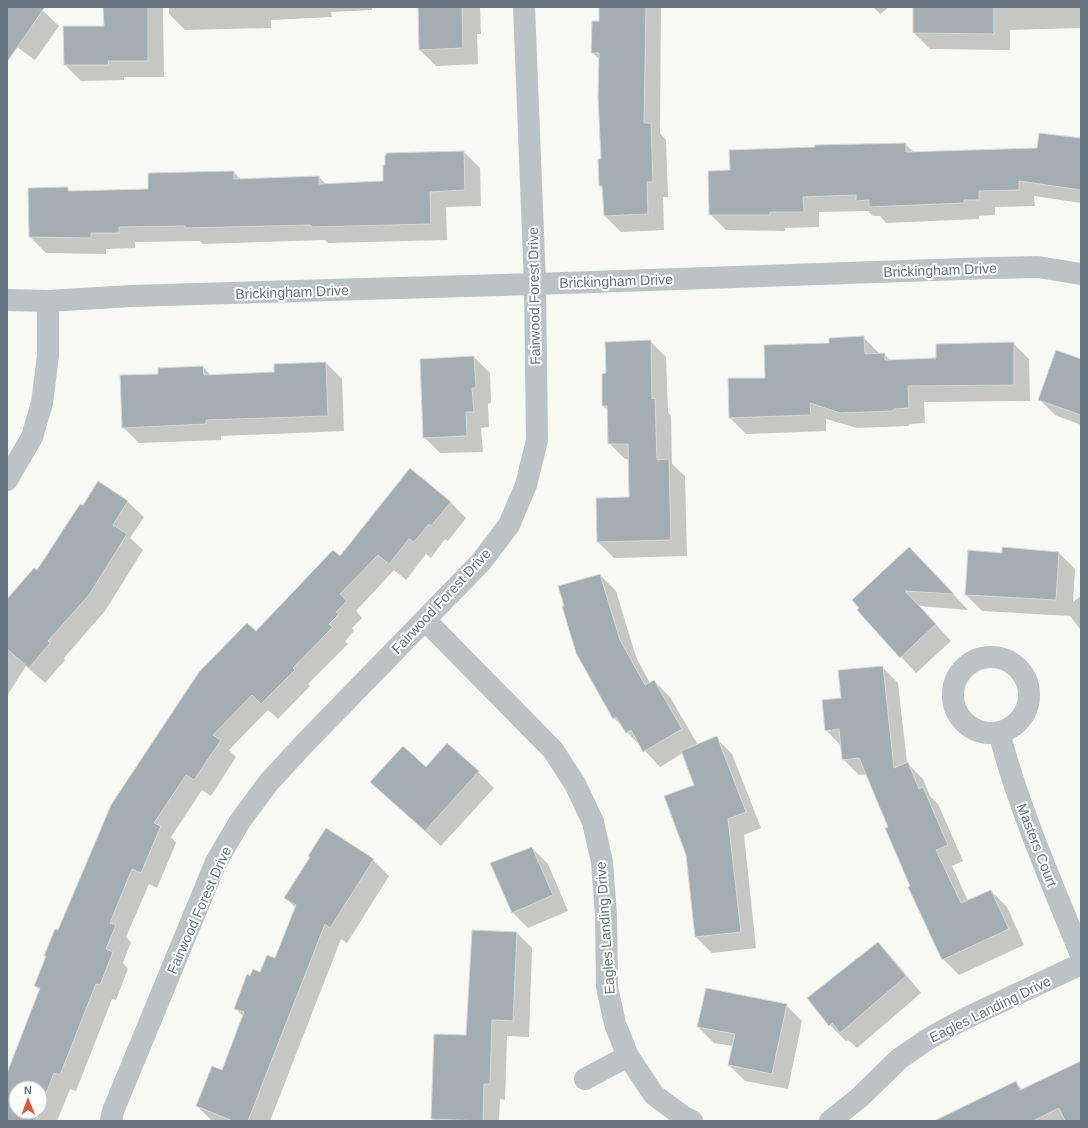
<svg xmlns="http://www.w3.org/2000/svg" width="1088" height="1128" font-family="Helvetica,sans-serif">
	<rect width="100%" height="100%" fill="#f8f8f5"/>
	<path fill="#0003" fill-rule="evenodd" d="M 7,7 L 39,7 L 59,26 L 35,60 L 7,40 Z
		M 104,7 L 162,7 L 163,8 L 164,77 L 124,77 L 124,80 L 81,81 L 65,65 L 105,27 Z
		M 169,7 L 372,7 L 372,10 L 331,12 L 332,17 L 271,20 L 271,28 L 185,30 L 169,14 Z
		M 419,7 L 480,7 L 481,34 L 477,34 L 478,64 L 436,66 L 420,50 Z
		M 599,7 L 661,7 L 660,133 L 666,140 L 668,197 L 663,197 L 664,230 L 621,232 L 605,216 L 603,190 L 600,186 L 599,160 L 602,160 L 600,60 L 592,52 L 600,22 Z
		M 873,7 L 889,7 L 880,14 Z
		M 914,7 L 1081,7 L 1081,28 L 1010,30 L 1010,50 L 930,49 L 914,33 Z
		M 1081,139 L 1081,203 L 1034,196 L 1035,206 L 995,207 L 995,215 L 979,216 L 979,219 L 886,223 L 880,216 L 873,216 L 868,211 L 819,212 L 819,227 L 785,228 L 785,231 L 726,230 L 710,214 L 731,171 L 905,144 L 914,152 L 1038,149 Z
		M 464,152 L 480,168 L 481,206 L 446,207 L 447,240 L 328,243 L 325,240 L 203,244 L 200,241 L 135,242 L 135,248 L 106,249 L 106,254 L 46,253 L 30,237 L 67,188 L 71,192 L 149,190 L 234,172 L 241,180 L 319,177 L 326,184 L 384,182 Z
		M 864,338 L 880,354 L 884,354 L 891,361 L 937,359 L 1013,343 L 1029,359 L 1030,401 L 924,402 L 925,423 L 910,424 L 908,426 L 857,428 L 826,419 L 826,431 L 746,434 L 730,418 L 766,379 L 830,344 Z
		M 650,341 L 666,357 L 668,412 L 671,416 L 672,464 L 685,476 L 687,556 L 614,558 L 598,542 L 630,498 L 630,459 L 625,459 L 609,443 L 608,410 L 603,406 L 607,374 Z
		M 474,357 L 490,373 L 491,403 L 488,404 L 489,427 L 481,428 L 483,452 L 440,453 L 424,437 Z
		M 1081,360 L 1081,425 L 1055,415 L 1039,399 Z
		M 326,363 L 342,379 L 344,431 L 221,436 L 221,440 L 139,443 L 123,427 L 159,375 L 203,367 L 211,376 L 275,373 Z
		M 128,502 L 144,517 L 130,538 L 143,550 L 105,611 L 64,658 L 65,660 L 45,683 L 26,666 L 7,696 L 7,617 L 83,506 Z
		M 450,502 L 466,518 L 448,541 L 445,539 L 431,558 L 426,554 L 406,580 L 394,570 L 356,611 L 362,618 L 352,628 L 354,631 L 345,641 L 348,644 L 308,684 L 310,686 L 278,719 L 268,710 L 229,750 L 236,757 L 211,796 L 202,790 L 171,837 L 176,843 L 157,888 L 149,884 L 126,937 L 131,942 L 123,963 L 128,969 L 116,1000 L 112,999 L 76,1091 L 70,1089 L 57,1121 L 7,1121 L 7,1076 L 40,991 L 35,985 L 46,957 L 45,955 L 59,932 L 256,633 L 340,558 ZM 16,1088 L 40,1088 L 40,1112 L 16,1112 Z
		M 1003,548 L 1059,553 L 1075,569 L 1073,602 L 1081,596 L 1081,630 L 1070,616 L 982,611 L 966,595 L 1003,554 Z
		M 925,564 L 968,610 L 919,606 L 951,641 L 916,673 L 858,610 Z
		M 600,575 L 616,591 L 636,657 L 650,683 L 654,681 L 670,697 L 698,745 L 716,738 L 732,754 L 761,828 L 744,835 L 756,948 L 712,953 L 696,937 L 695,785 L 683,753 L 660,767 L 614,718 L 577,652 Z
		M 882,667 L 898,683 L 907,763 L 923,779 L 930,796 L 938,804 L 963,861 L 952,866 L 968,901 L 991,891 L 1007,907 L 1024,945 L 959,975 L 943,959 L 867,774 L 859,775 L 843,759 L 842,747 L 826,730 L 842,699 Z
		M 426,768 L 478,772 L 494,788 L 441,846 L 372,782 Z
		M 326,829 L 373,860 L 389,876 L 347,943 L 341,939 L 270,1121 L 212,1121 L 197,1106 L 222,1072 L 244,1017 L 235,1008 L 251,977 L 261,974 L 276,960 L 296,908 L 285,897 L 311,858 Z
		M 532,848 L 548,864 L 568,911 L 528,928 L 512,912 Z
		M 516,932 L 532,948 L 529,1037 L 507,1036 L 505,1100 L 500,1099 L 499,1121 L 435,1121 L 432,1119 L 467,1036 Z
		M 878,944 L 894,960 L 921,993 L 857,1048 L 848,1040 L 846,1041 L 830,1025 L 808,998 Z
		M 786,1005 L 802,1021 L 788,1089 L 745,1081 L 729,1065 L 733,1046 L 714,1043 L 698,1027 Z
		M 1081,1062 L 1081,1121 L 952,1121 L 1016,1083 L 1023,1090 Z"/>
	<path fill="#a4adb2" stroke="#dad9d8" d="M 7,7 L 45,7 L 7,62 Z
		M 103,7 L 148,7 L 148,61 L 108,61 L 109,65 L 64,65 L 63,26 L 104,26 Z
		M 418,7 L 462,7 L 463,48 L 419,50 Z
		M 599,7 L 646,7 L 644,123 L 651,123 L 653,182 L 647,182 L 648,214 L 604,216 L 602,186 L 599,186 L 598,159 L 601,159 L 598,98 L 599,53 L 591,53 L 592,21 L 599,21 Z
		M 913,7 L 994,7 L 994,34 L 913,33 Z
		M 1039,133 L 1081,138 L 1081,190 L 1019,181 L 1019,190 L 979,191 L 979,200 L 964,200 L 964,203 L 869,207 L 869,200 L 856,201 L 856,195 L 803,197 L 804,212 L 770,212 L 770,215 L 709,215 L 708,171 L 730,170 L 729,150 L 815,147 L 814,145 L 906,143 L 906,152 L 1037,148 Z
		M 464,151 L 465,190 L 430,192 L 431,224 L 311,227 L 311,225 L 186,228 L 185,226 L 119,227 L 119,233 L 91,233 L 91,238 L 29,237 L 28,188 L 68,187 L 68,191 L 148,189 L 148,173 L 234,171 L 234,179 L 319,176 L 319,184 L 383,181 L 383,165 L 385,165 L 385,155 L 386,155 L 386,153 Z
		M 864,336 L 865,354 L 885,353 L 885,360 L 936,358 L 936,344 L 1014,342 L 1014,385 L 908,386 L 909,408 L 894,409 L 892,411 L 840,413 L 810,403 L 811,415 L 729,418 L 728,378 L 765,378 L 764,345 L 829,343 L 829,338 Z
		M 651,340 L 652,399 L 655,398 L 657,460 L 669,459 L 671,540 L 597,542 L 596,498 L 629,497 L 628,444 L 608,444 L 607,406 L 602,406 L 602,374 L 606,373 L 605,342 Z
		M 1056,350 L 1081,359 L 1081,415 L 1038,400 Z
		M 474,356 L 476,388 L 472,388 L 474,412 L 466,412 L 467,436 L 423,438 L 420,359 Z
		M 326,362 L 328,416 L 206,420 L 206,424 L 122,428 L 120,375 L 158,374 L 158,368 L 203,366 L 204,375 L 274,372 L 274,364 Z
		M 410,468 L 451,502 L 431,526 L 429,524 L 414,542 L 409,539 L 389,564 L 378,555 L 340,594 L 347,601 L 336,612 L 339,614 L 329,624 L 333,627 L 293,668 L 295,670 L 261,704 L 252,695 L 213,735 L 221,740 L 194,780 L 186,775 L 154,823 L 161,826 L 141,873 L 132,869 L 110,923 L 116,925 L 106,949 L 113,952 L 100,985 L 96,984 L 60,1075 L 54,1073 L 40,1109 L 40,1088 L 16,1088 L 16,1112 L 39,1112 L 35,1121 L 7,1121 L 7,1073 L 40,988 L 34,986 L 46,956 L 44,956 L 55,929 L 58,930 L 111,805 L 199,672 L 247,623 L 256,631 L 333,550 L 340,556 Z
		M 98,481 L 128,501 L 113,525 L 127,534 L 89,595 L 48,641 L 50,643 L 29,668 L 7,649 L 7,599 L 34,568 L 37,570 L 80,504 L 83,505 Z
		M 909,547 L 954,594 L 905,591 L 936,624 L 900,658 L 857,610 L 859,608 L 852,600 Z
		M 1002,547 L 1059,552 L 1056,600 L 965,595 L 968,550 L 1002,553 Z
		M 600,574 L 620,640 L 645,685 L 654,680 L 682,729 L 643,752 L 631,730 L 626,733 L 616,717 L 613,719 L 576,653 L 562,606 L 564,606 L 558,586 Z
		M 883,666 L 894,768 L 908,762 L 919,789 L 923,787 L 948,845 L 936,850 L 961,903 L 991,890 L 1009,929 L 942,960 L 908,887 L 910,886 L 885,828 L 888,827 L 859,758 L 842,760 L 839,729 L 825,731 L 822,700 L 841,698 L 838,670 Z
		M 717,736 L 746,812 L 728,819 L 741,932 L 695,937 L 686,855 L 664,796 L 694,785 L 681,751 Z
		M 447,743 L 479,771 L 425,831 L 370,782 L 403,746 L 426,767 Z
		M 326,828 L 374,859 L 330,928 L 325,924 L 248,1121 L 233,1121 L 196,1106 L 212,1066 L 222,1070 L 244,1012 L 234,1009 L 247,974 L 250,976 L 253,969 L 260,972 L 267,955 L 275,958 L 296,905 L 284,898 L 310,857 L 308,856 Z
		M 532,847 L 553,895 L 512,913 L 490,863 Z
		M 472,930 L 517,932 L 513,1021 L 492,1020 L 490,1084 L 484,1084 L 483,1121 L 431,1119 L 434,1034 L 466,1035 Z
		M 878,942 L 906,976 L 840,1033 L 832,1023 L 829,1026 L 807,998 Z
		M 706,988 L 787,1004 L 772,1074 L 728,1065 L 735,1034 L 697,1027 Z
		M 1081,1061 L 1081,1121 L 1065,1121 L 1059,1108 L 1033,1121 L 934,1121 L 1016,1081 L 1020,1090 Z"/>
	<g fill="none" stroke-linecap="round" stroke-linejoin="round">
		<path stroke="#bdc2c5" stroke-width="22" d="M 7,300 L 48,301 L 131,296 L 535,284 L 990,268 L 1038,267 L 1081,274
			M 7,480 L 32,437 L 42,403 L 48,356 L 48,301
			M 425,620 L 553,750 L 575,784 L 593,822 L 602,862 L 606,915 L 607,987 L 615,1024 L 628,1056 L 654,1095 L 684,1117 L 692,1121
			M953 695a38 38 0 1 1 76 0a38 38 0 1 1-76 0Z
			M 999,732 C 1019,809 1051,881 1081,955
			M 585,1079 L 628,1056
			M 111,1121 L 113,1111 L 216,862 L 240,821 L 269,782 L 304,744 L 481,562 L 509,525 L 526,485 L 537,440 L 535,284 L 524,7
			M 830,1121 L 859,1098 L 899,1059 L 928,1039 L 964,1019 L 1081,964"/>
	</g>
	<g text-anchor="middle" stroke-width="4" stroke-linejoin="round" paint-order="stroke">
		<g font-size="14" fill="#65747e" stroke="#fff">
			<text transform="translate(940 270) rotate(-2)" y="5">Brickingham Drive</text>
			<text transform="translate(616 281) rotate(-2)" y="5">Brickingham Drive</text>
			<text transform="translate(292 292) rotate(-2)" y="5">Brickingham Drive</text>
			<text transform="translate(534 296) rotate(-91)" y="5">Fairwood Forest Drive</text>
			<text transform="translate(441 601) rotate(-47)" y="5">Fairwood Forest Drive</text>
			<text transform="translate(1037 845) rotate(69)" y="5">Masters Court</text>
			<text transform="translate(199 910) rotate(-66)" y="5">Fairwood Forest Drive</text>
			<text transform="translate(605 928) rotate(-94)" y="5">Eagles Landing Drive</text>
			<text transform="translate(990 1009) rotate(-26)" y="5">Eagles Landing Drive</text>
		</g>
	</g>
	<rect width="1088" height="1128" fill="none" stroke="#65747e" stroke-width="16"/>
	<g transform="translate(28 1100) rotate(359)"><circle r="19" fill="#ffffff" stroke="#c1c7cb"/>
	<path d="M0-3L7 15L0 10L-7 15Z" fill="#d75936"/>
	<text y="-6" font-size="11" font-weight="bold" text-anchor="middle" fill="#65747e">N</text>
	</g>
</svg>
